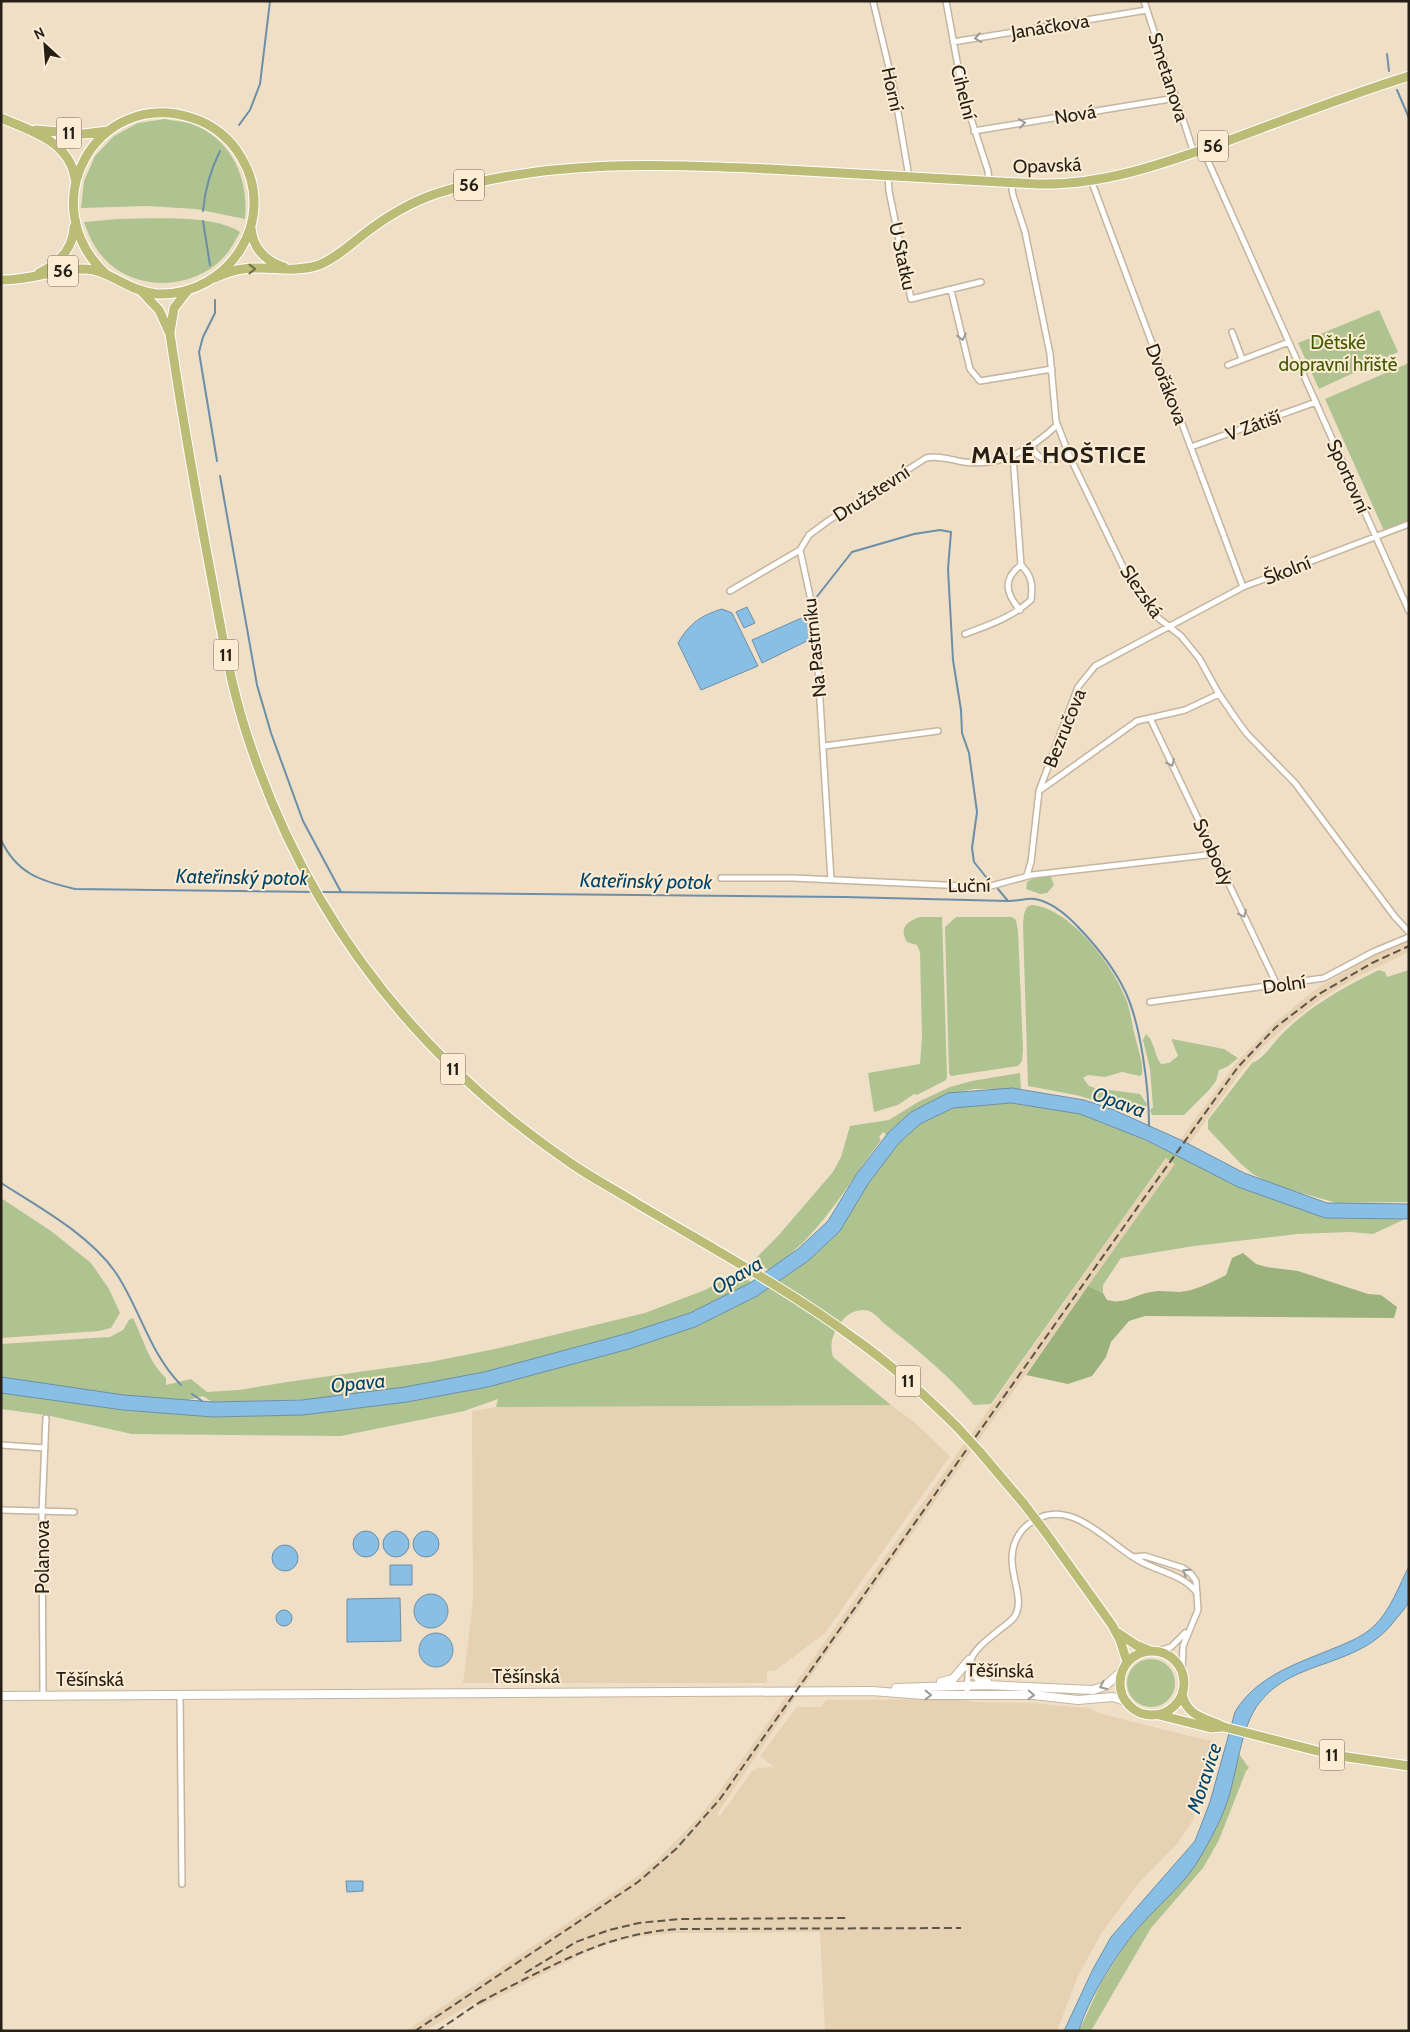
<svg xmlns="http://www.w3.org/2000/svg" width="1410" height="2032" font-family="Cabin,sans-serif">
	<rect width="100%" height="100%" fill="#f0dfc7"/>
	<path fill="#e7d1b3" d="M 1409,941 L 1409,952 L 1355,978 L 1322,998 L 1293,1020 L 1266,1044 L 1242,1070 L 794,1700 L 717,1814 L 720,1816 L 752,1771 L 757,1768 L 774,1767 L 760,1756 L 797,1707 L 821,1707 L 826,1700 L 960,1699 L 974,1702 L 1029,1703 L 1089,1708 L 1099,1713 L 1149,1726 L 1211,1741 L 1193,1820 L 1177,1844 L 1137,1885 L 1101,1934 L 1078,1976 L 1057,2031 L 825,2031 L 820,1932 L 676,1933 L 637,1937 L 608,1944 L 583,1954 L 479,2007 L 475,2002 L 424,2031 L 406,2031 L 635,1878 L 658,1859 L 698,1818 L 716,1796 L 1123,1219 L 1235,1064 L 1273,1024 L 1316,989 L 1369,958 Z
		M 891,1405 L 913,1421 L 950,1456 L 825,1633 L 775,1671 L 767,1671 L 767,1683 L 463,1683 L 473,1601 L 472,1411 L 496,1407 Z"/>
	<path fill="#aec390" d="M 165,119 C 174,121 184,121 192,124 C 232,139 249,179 245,219 L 196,209 L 147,206 L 81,208 L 84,181 L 95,156 L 114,136 L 138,123 Z
		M 118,219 C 151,219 212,214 240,232 C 235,241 230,251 223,258 C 192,291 132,292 102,256 C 94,247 88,234 84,222 Z
		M 1379,310 L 1398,352 L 1319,389 L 1298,343 Z
		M 1409,363 L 1409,524 L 1385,533 L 1325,399 Z
		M 1046,877 L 1051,877 L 1054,885 L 1047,893 L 1040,894 L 1026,889 L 1027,882 L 1032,879 Z
		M 1031,905 C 1070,907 1113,966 1126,999 C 1131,1012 1132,1027 1136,1040 C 1139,1052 1143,1062 1142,1074 L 1140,1076 L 1122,1072 L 1105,1077 L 1088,1075 L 1083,1078 L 1089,1086 L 1095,1088 L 1140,1094 L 1147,1104 L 1143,1114 L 1076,1095 L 1028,1086 L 1023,925 L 1024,914 L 1027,907 Z
		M 920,917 L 942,917 L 947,1076 L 946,1080 L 917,1095 L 914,1094 L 898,1105 L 874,1112 L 868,1073 L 920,1064 L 922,1038 L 920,952 L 917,945 L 907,942 C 899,928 906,922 920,917 Z
		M 956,917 L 1012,917 L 1016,920 L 1018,931 L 1023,1049 L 1022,1061 L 1018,1066 L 951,1076 L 949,1073 L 945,927 Z
		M 1379,970 L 1385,972 L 1387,977 L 1409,970 L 1409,1202 L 1337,1203 L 1273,1185 L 1253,1174 L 1241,1164 L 1208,1129 L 1208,1120 L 1252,1063 C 1266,1057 1274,1041 1285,1031 C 1312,1005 1346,986 1379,970 Z
		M 1146,1034 C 1155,1042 1154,1055 1161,1064 L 1169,1063 L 1178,1056 L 1172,1041 L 1172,1039 L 1224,1049 L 1238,1058 L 1227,1067 L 1219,1070 L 1216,1081 L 1209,1090 L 1184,1115 L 1152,1115 L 1150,1110 L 1153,1107 L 1150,1069 L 1143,1040 Z
		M 1020,1073 L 1021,1089 L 974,1089 L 946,1095 L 887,1135 L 883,1132 L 879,1137 L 881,1140 C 846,1186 819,1238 769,1270 L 753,1261 L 778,1236 L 833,1172 L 841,1157 L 850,1126 L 889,1120 L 918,1102 L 950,1087 L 972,1081 Z
		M 1011,1103 L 1080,1114 L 1108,1124 L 1325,1218 L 1405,1219 L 1373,1234 L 1350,1232 L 1297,1234 L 1194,1246 L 1121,1258 L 1103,1285 L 1103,1293 L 1088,1286 L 1175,1164 L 1166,1158 L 991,1404 L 974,1405 C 948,1375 918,1350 886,1325 C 881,1321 875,1313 869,1311 C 859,1308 848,1313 842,1321 C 833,1332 829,1343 833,1357 L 891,1405 L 496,1407 L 498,1399 L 464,1411 L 341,1436 L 132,1434 L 46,1415 L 1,1409 L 1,1393 L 123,1410 L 213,1417 L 303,1415 L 407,1402 L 488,1387 L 757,1296 L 808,1261 L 840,1231 L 868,1184 L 899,1143 L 920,1124 L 953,1108 Z
		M 1,1198 L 51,1231 L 91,1263 L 109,1289 L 120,1313 L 111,1328 L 99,1331 L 1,1338 Z
		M 736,1273 L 753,1283 L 698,1310 L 647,1328 L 494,1371 L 416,1386 L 318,1399 L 212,1402 L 203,1396 L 188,1400 L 124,1395 L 1,1377 L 1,1344 L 110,1337 L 123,1330 L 129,1320 L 133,1318 C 143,1338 149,1363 166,1378 L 166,1385 L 191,1379 L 207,1392 L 239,1390 L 287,1382 L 430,1362 L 495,1349 L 645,1313 L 705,1290 Z
		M1127 1683a24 24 0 1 1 48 0a24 24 0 1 1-48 0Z
		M 1239,1754 L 1249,1768 L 1246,1771 L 1219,1840 L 1203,1868 L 1151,1928 L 1091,2031 L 1079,2031 L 1101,1983 L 1126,1943 L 1201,1855 L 1226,1805 Z"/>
	<path fill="#9cb27c" d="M 1243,1253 L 1256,1264 L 1267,1267 L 1298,1271 L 1368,1294 L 1381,1295 L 1397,1307 L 1394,1318 L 1145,1316 L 1129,1321 L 1111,1342 L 1106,1357 L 1092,1376 L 1068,1384 L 1026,1375 L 1088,1286 L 1103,1293 L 1107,1300 C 1125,1305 1134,1295 1151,1292 C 1160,1290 1170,1292 1179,1292 C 1195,1291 1212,1282 1226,1275 L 1232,1258 Z"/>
	<path fill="#8abfe5" stroke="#6c8fa7" d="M 747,607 L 755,623 L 744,628 L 736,612 Z
		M 722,609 L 732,613 L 758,666 L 701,690 L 678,643 C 690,623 700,616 722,609 Z
		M 806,616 L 810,633 L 809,640 L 762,663 L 752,640 Z
		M 1012,1088 L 1084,1100 L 1114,1110 L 1183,1141 L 1244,1173 L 1327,1203 L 1409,1204 L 1409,1219 L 1325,1218 L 1238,1187 L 1146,1140 L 1080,1114 L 1011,1103 L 953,1108 L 920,1124 L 899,1143 L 868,1184 L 840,1231 L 808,1261 L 757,1296 L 695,1327 L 629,1349 L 488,1387 L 407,1402 L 303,1415 L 213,1417 L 123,1410 L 1,1393 L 1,1377 L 124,1395 L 213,1402 L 302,1400 L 405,1387 L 484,1372 L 625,1334 L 690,1313 L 750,1283 L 798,1249 L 828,1221 L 856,1175 L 888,1133 L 911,1112 L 948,1093 Z
		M353 1544a13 13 0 1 1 26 0a13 13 0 1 1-26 0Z
		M413 1544a13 13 0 1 1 26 0a13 13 0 1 1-26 0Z
		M383 1544a13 13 0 1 1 26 0a13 13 0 1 1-26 0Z
		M272 1558a13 13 0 1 1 26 0a13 13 0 1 1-26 0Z
		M 390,1565 L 412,1565 L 412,1585 L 390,1585 Z
		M 1409,1566 C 1409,1577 1410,1590 1409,1600 C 1407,1607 1400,1614 1396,1619 C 1360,1669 1294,1658 1260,1702 C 1240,1726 1237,1776 1226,1805 C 1220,1822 1210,1840 1201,1856 C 1186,1883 1162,1901 1142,1924 C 1121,1946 1086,2002 1079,2031 L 1064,2031 L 1093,1969 L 1111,1937 L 1195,1841 L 1210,1802 L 1235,1712 C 1257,1675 1299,1663 1337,1647 C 1349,1642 1364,1636 1374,1626 C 1390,1611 1399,1586 1409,1566 Z
		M414 1611a17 17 0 1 1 34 0a17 17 0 1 1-34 0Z
		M 400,1598 L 401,1641 L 347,1642 L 347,1599 Z
		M276 1618a8 8 0 1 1 16 0a8 8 0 1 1-16 0Z
		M419 1650a17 17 0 1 1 34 0a17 17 0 1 1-34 0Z
		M 346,1881 L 363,1881 L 363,1891 L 347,1892 Z"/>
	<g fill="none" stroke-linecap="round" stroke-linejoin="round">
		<path stroke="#6c8fa7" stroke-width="2" d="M 1387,54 L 1389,71
			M 1397,90 L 1409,118
			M 239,125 L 250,110 L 260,84 L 270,1
			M 203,211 C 205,189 210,171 220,151
			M 203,221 L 210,265
			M 215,300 L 215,313 L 203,337 L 199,352 L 217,461
			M 220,476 L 257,685 L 271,733 L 303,821 L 341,892
			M 815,599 L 852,552 L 914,534 L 940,530 L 951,532 L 948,569 L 953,660 L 961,710 L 962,733 L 969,753 L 977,812 L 972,848 L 974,862 L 990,882
			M 806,616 L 808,610
			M 1,840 C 17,874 41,881 75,889 L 315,892
			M 998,889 L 1008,901
			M 322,892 L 844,897 L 1009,901 C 1017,901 1027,898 1035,899 C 1052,902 1069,917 1080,929 C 1097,947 1114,968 1125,991 C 1141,1024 1149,1089 1149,1126
			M 1,1183 C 39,1207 90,1235 116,1273 C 140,1309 150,1354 181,1385
			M 192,1394 L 202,1401"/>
		<defs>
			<path id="street" d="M 873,1 L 894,89 L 909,177
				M 946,1 L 963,94 L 988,171 L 989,182
				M 1144,1 L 1194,153
				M 953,42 L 1147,10
				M 974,131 L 1176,98
				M 1203,150 L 1409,611
				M 888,176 L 889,191 L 911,299 L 981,282
				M 1091,180 L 1243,587
				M 1011,183 L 1013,195 L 1025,232 L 1050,354 L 1056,421 L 1069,455 L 1124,569 L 1148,608 L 1157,617 L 1181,636 L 1199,658 L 1219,694 L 1236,719 L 1247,734 L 1295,783 L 1395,917 L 1409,932
				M 951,290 L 970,369 L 980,381 L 1052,369
				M 1232,332 L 1242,359
				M 1228,365 L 1289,342
				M 1032,447 C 1039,464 1054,460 1069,455
				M 1191,447 L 1316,402
				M 1013,456 L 1021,565
				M 800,550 L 815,619 L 831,880
				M 730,591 L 800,550 L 809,535 L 828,521 L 926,458 C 938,455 952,460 964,462 C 1001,467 1031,450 1057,425
				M 965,634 C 989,625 1011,618 1031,600 C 1033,585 1032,576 1021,565 C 1002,579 1006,594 1020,610
				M 1150,718 L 1277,985
				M 824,746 L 938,731
				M 1039,791 L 1137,721 L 1185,710 L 1219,694
				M 1027,875 L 1031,862 L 1039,791 L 1078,687 L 1095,666 L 1243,587 L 1409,524
				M 721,878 L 793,878 L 987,887 L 1032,875 L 1215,854
				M 1150,1002 L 1324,978 L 1373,952 L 1409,937
				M 1,1445 L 45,1448
				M 1,1510 L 74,1512
				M 1133,1557 L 1145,1556 L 1183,1568 L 1191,1574 L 1196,1581 L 1198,1610 L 1183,1646 L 1182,1673
				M 1158,1651 L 1171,1647 L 1185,1633
				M 967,1694 C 969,1656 968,1655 998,1631 C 1004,1626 1011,1622 1015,1616 C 1027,1596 1002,1566 1017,1538 C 1021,1530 1027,1524 1035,1520 C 1072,1498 1109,1544 1138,1560 C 1158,1572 1183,1574 1197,1593
				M 43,1695 L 42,1512 L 46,1418
				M 180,1695 L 182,1884"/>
			<path id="secondary" d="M 969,1660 C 973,1671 975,1680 987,1682
				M 941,1682 L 953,1679 L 969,1660
				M 896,1688 L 986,1685 L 1093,1690 L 1105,1686 L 1121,1672
				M 1,1696 L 872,1691 L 923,1695 L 1033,1695 L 1078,1700 L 1113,1697 L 1125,1701"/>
			<path id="primary" d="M 1,118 C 32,131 70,142 75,179
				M 36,130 L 84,134 L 108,131
				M 251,228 C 253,248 265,261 284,267
				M 39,273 C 58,264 73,249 74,227
				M 214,278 C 224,274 233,270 243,269 C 268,265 292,274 319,265 C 336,258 350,245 364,234 C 386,217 409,203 435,194 C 544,159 657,164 769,169 C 859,174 948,179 1038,184 C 1104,186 1168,162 1230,140 C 1289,118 1348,95 1409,76
				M 1,280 C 29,281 56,269 83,269 C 110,269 128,292 158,294 C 229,296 279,219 241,157 C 230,138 212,124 192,118 C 97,87 30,205 107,275
				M 141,291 L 159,310 L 170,334 C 182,415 196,495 211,575 C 221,629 230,683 247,735 C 305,914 414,1056 569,1162 C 590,1177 614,1189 636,1203 C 710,1247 786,1288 855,1339 C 892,1365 926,1396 958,1428
				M 170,332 L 174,308 L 188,290
				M 980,1452 L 1024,1504
				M 1046,1533 L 1112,1625 L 1120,1640 L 1127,1662
				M 1118,1633 L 1136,1645 L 1150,1651
				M1120 1683a32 32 0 1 1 64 0a32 32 0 1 1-64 0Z
				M 1182,1694 C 1187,1717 1206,1718 1224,1727 L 1333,1755 L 1409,1766
				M 1159,1715 L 1211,1728 L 1222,1727"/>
		</defs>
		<use href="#street" stroke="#c6b59e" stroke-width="8"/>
		<use href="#secondary" stroke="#c6b59e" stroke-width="10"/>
		<use href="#primary" stroke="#fff" stroke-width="11"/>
		<use href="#street" stroke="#fff" stroke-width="5"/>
		<use href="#secondary" stroke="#fff" stroke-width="8"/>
		<use href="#primary" stroke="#bcbc77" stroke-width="9"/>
		<path stroke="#5e5548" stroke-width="2" stroke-dasharray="8 4" stroke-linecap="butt" d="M 525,1973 L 576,1942 L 609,1930 L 639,1923 L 680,1919 L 846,1918
			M 479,2003 C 498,1992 517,1983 537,1973 C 586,1949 622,1933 678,1929 L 961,1928
			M 415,2031 L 638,1882 L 676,1849 L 720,1799 L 1142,1201 L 1238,1067 L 1276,1027 L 1319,994 L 1372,963 L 1409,946
			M 437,2031 L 483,2000"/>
		<defs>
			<path id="primary-bridge" d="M 958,1428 L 980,1452
				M 1024,1504 L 1046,1533"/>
		</defs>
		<use href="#primary-bridge" stroke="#fff" stroke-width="11" stroke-linecap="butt"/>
		<use href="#primary-bridge" stroke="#bcbc77" stroke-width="9"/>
	</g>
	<defs><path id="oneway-chevron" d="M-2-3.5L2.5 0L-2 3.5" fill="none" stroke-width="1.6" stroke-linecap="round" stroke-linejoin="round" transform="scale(1.25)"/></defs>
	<g stroke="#9d9a96">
		<use href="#oneway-chevron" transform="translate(978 38) rotate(171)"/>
		<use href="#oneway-chevron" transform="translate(1022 123) rotate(-9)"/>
		<use href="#oneway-chevron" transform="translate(962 337) rotate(76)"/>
		<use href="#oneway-chevron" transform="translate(1171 763) rotate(65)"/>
		<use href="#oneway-chevron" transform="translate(1243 914) rotate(64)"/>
		<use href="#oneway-chevron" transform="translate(1186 1572) rotate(-146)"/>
		<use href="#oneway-chevron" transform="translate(1103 1686) rotate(155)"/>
		<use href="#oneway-chevron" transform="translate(928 1695)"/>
		<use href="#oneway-chevron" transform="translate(1031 1695) rotate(3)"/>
	</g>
	<use stroke="#706e46" href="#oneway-chevron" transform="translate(252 269)"/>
	<g text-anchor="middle" stroke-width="4" stroke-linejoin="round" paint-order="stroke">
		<g fill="#fdecd4" stroke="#665c4f" stroke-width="1">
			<rect x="56.5" y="117.5" width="25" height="31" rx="4"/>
			<rect x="1198" y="130.5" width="30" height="31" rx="4"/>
			<rect x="454" y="169.5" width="30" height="31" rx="4"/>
			<rect x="48" y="255.5" width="30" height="31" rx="4"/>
			<rect x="213.5" y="639.5" width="25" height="31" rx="4"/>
			<rect x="440.5" y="1053.5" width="25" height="31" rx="4"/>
			<rect x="895.5" y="1365.5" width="25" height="31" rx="4"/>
			<rect x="1319.5" y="1739.5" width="25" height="31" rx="4"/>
		</g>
		<g font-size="18" font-weight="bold" fill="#251f16">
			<text x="69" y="139">11</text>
			<text x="1213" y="152">56</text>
			<text x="469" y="191">56</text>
			<text x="63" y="277">56</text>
			<text x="226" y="661">11</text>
			<text x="453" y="1075">11</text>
			<text x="908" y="1387">11</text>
			<text x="1332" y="1761">11</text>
		</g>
		<g font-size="19" fill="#251f16" stroke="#fdecd4">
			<text transform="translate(1050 26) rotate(-9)" y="7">Janáčkova</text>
			<text transform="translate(1169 77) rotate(72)" y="7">Smetanova</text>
			<text transform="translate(893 89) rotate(78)" y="7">Horní</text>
			<text transform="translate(964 92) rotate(76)" y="7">Cihelní</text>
			<text transform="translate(1075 114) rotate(-9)" y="7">Nová</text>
			<text transform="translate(1047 165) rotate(-2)" y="7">Opavská</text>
			<text transform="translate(903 256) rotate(78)" y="7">U Statku</text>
			<text transform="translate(1167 384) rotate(69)" y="7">Dvořákova</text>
			<text transform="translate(1253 425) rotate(-20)" y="7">V Zátiší</text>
			<text transform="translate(1349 476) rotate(66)" y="7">Sportovní</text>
			<text transform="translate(871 493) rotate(-33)" y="7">Družstevní</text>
			<text transform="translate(1287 570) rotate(-21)" y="7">Školní</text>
			<text transform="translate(1142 591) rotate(55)" y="7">Slezská</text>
			<text transform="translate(814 648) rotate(-96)" y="7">Na Pastrníku</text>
			<text transform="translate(1064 728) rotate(-68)" y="7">Bezručova</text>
			<text transform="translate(1214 852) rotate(65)" y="7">Svobody</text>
			<text transform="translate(969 885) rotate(-1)" y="7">Luční</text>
			<text transform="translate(1284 984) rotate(-8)" y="7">Dolní</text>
			<text transform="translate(42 1557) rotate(-90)" y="7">Polanova</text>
			<text transform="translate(1000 1670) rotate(1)" y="7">Těšínská</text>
			<text x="526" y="1683">Těšínská</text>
			<text x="90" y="1686">Těšínská</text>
		</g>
		<g font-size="19" fill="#405901" stroke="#fdecd4">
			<text x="1338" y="349">Dětské<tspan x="1338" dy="22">dopravní hřiště</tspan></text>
		</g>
		<g font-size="20" font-style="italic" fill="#004468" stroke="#fdecd4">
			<text transform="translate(242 877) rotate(1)" y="7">Kateřinský potok</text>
			<text transform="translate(646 881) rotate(1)" y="7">Kateřinský potok</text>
			<text transform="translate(1119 1102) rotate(20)" y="7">Opava</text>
			<text transform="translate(737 1275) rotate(-30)" y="7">Opava</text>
			<text transform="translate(358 1383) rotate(-6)" y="7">Opava</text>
			<text transform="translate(1204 1778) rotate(-72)" y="7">Moravice</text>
		</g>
		<g font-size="24" font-weight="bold" letter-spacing="1" fill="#251f16" stroke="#fdecd4">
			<text x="1059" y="463">MALÉ HOŠTICE</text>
		</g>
	</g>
	<rect width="1410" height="2032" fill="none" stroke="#251f16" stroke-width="5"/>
	<g transform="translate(45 45) rotate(334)" stroke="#fdecd4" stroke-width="4" paint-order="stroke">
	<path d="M0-4L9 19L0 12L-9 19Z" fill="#251f16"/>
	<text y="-8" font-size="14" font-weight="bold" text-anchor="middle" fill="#251f16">N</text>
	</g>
</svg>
